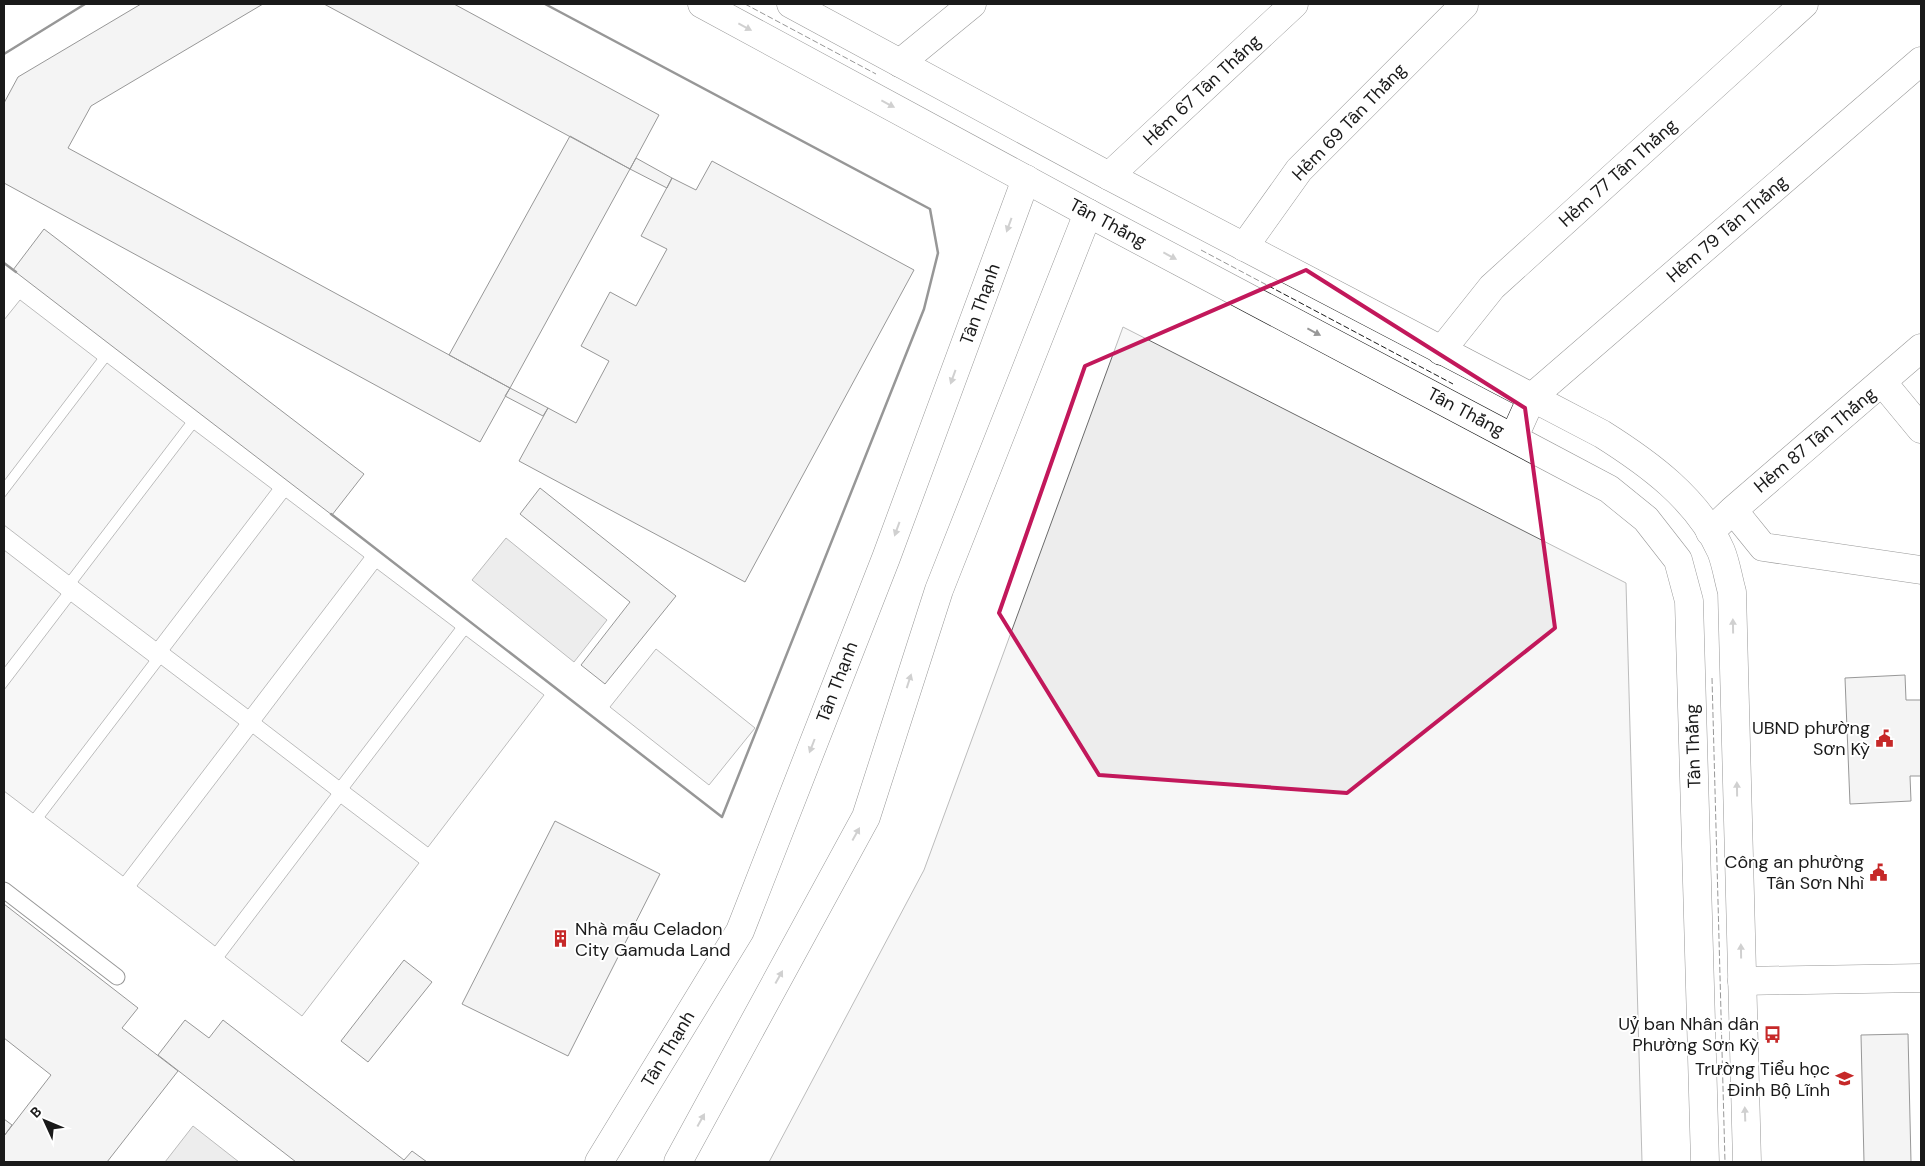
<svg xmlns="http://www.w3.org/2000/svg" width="1925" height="1166" font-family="'DM Sans',sans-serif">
	<rect width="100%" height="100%" fill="#fff"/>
	<path fill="#ededed" stroke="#6a6a6a" d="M 20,300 L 97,359 L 4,481 L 4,320 Z
		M 1123,327 L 1626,583 L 1642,1162 L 769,1162 L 924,870 Z
		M 107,363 L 185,423 L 69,575 L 4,525 L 4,498 Z
		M 194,430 L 272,489 L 156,641 L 78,582 Z
		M 286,498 L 364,557 L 248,709 L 170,650 Z
		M 4,550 L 61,594 L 4,668 Z
		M 377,569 L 455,628 L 339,780 L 262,721 Z
		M 71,602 L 149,661 L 33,813 L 4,791 L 4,690 Z
		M 466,636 L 544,695 L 428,847 L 350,788 Z
		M 656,649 L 755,728 L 709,785 L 610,707 Z
		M 161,665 L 239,724 L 123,876 L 45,817 Z
		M 253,734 L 331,794 L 215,946 L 137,886 Z
		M 341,804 L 419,863 L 302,1016 L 225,957 Z"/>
	<path fill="#d7d7d7" stroke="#6a6a6a" d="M 506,538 L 607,620 L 574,662 L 472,580 Z
		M 193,1126 L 239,1162 L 165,1162 Z"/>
	<path fill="#e6e6e6" stroke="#1a1a1a" d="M 141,4 L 263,4 L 91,106 L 68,148 L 510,388 L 480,442 L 4,183 L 4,103 L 18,77 Z
		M 324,4 L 454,4 L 659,115 L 630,169 Z
		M 570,136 L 630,169 L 510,388 L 449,355 Z
		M 636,158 L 672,178 L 667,188 L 630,169 Z
		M 712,161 L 914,270 L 745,582 L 519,461 L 548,408 L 576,423 L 609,361 L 581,346 L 610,292 L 636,306 L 667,249 L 641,236 L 672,178 L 696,190 Z
		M 44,229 L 364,474 L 332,515 L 13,270 Z
		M 510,388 L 548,408 L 543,416 L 505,396 Z
		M 540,488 L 676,596 L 605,684 L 581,665 L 630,602 L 520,514 Z
		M 1905,675 L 1906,700 L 1921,700 L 1921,776 L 1910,776 L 1911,801 L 1850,804 L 1845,678 Z
		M 555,821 L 660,874 L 568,1056 L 462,1004 Z
		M 4,904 L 138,1008 L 122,1028 L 178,1071 L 107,1162 L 4,1162 L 4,1136 L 51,1075 L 4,1038 Z
		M 404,960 L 432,982 L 368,1062 L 341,1041 Z
		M 185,1020 L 209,1038 L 223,1020 L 404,1160 L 412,1151 L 427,1162 L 296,1162 L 158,1055 Z
		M 1908,1034 L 1911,1162 L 1864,1162 L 1861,1035 Z
		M 4,1119 L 12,1125 L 4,1136 Z"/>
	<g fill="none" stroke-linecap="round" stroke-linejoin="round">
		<defs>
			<path id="lane" d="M 4,890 L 117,977"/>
			<path id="street" d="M 900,63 L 972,4
				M 1109,176 L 1294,4
				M 1244,247 L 1299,170 L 1464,5
				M 1441,351 L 1492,287 L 1804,4
				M 1883,383 L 1921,429
				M 1532,397 L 1921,61
				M 1733,510 L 1763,547 L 1921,570
				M 1710,532 L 1733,510 L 1921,348
				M 1742,981 L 1921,978
				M 599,1162 L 740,931 L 886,558 L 1026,179
				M 678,1162 L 866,817 L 939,590 L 1088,213"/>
			<path id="secondary" d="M 702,4 L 1088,213 L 1609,489 L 1646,519 L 1678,560 L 1689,601 L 1705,1162
				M 791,4 L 1109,176 L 1602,434 C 1648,463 1698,499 1721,551 C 1726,563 1728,578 1732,592 L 1747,1162
				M 1514,437 L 1532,397"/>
		</defs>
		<use href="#lane" stroke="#1a1a1a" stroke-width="17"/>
		<use href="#street" stroke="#1a1a1a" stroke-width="29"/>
		<use href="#secondary" stroke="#1a1a1a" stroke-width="29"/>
		<use href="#lane" stroke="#fff" stroke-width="15"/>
		<use href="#street" stroke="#fff" stroke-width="28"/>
		<use href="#secondary" stroke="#fff" stroke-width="28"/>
		<path stroke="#1a1a1a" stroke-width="1" stroke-dasharray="6 2.5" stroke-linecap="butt" d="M 745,4 L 876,74
			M 1201,250 L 1453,384
			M 1712,678 L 1725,1162"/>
		<path stroke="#1a1a1a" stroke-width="2.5" d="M 4,54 L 85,4
			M 4,263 L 16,272
			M 331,514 L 722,817 L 924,309 L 938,253 L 930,209 L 545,4"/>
	</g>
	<defs><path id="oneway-solid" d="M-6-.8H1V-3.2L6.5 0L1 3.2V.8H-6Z" transform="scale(1.25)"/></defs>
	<g fill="#989898">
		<use href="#oneway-solid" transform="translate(745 27) rotate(28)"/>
		<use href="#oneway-solid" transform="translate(888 104) rotate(28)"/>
		<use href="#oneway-solid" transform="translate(1009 225) rotate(110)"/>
		<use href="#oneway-solid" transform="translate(1170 256) rotate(28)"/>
		<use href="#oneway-solid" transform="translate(1314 332) rotate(28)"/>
		<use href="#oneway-solid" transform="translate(953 377) rotate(110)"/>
		<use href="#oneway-solid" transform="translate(897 529) rotate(110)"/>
		<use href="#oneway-solid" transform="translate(1733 626) rotate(-91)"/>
		<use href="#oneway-solid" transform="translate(909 681) rotate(-72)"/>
		<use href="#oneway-solid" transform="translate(812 746) rotate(111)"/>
		<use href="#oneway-solid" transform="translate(1737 789) rotate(-91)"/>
		<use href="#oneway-solid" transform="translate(856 834) rotate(-61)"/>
		<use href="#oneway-solid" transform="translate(1741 951) rotate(-91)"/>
		<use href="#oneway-solid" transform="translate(779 977) rotate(-61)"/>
		<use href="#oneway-solid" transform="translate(1745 1114) rotate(-92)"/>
		<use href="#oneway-solid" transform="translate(701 1120) rotate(-61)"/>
	</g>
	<path d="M0 0H1925V1166H0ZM 1306,270 L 1525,408 L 1555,628 L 1347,793 L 1099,775 L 999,613 L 1085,366 Z" fill="#fff" fill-opacity=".55" fill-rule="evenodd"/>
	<path fill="none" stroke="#c2185b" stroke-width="4" stroke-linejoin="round" d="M 1306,270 L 1525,408 L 1555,628 L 1347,793 L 1099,775 L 999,613 L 1085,366 Z"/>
	<defs>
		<symbol id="civic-bare" viewBox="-9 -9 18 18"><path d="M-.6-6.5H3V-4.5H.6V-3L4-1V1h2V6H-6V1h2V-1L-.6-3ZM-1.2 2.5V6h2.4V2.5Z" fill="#c62828" stroke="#fff" stroke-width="2.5" paint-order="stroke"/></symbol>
		<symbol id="building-bare" viewBox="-9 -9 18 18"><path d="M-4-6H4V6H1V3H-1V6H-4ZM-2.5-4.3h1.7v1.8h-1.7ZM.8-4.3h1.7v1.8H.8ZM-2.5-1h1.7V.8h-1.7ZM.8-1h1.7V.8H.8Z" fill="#c62828" stroke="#fff" stroke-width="2.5" paint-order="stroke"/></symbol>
		<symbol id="bus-bare" viewBox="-9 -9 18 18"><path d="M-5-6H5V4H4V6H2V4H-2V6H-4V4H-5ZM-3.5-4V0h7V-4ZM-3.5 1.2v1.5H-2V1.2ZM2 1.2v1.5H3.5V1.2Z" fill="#c62828" stroke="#fff" stroke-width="2.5" paint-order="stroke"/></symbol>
		<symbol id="school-bare" viewBox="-9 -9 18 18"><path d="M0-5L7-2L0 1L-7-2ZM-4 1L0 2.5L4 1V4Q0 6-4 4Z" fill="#c62828" stroke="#fff" stroke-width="2.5" paint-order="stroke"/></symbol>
	</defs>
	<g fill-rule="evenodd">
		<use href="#civic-bare" x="1872" y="726" width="25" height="25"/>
		<use href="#civic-bare" x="1866" y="860" width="25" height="25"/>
		<use href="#building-bare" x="548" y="926" width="25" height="25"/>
		<use href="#bus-bare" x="1760" y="1022" width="25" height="25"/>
		<use href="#school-bare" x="1832" y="1066" width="25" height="25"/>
	</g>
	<g text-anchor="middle" stroke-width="4" stroke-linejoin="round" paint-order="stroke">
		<g font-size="18" fill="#1a1a1a" stroke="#fff">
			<text transform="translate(1202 90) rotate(-43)" y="6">Hẻm 67 Tân Thắng</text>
			<text transform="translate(1349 122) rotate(-46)" y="6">Hẻm 69 Tân Thắng</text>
			<text transform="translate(1618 173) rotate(-42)" y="6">Hẻm 77 Tân Thắng</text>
			<text transform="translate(1108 223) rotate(28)" y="6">Tân Thắng</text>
			<text transform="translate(1727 229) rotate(-41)" y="6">Hẻm 79 Tân Thắng</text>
			<text transform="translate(980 304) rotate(-70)" y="6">Tân Thạnh</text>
			<text transform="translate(1466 412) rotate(28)" y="6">Tân Thắng</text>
			<text transform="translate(1815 440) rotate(-40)" y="6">Hẻm 87 Tân Thắng</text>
			<text transform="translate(837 682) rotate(-69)" y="6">Tân Thạnh</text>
			<text transform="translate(1693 746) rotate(-92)" y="6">Tân Thắng</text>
			<text transform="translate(668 1049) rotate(-59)" y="6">Tân Thạnh</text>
		</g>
		<g font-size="18" fill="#1a1a1a" stroke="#fff" text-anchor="end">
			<text x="1870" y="734">UBND phường<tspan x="1870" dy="21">Sơn Kỳ</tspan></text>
			<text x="1864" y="868">Công an phường<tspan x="1864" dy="21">Tân Sơn Nhì</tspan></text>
			<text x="575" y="935" text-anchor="start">Nhà mẫu Celadon<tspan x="575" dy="21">City Gamuda Land</tspan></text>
			<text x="1759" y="1030">Uỷ ban Nhân dân<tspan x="1759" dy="21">Phường Sơn Kỳ</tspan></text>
			<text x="1830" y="1075">Trường Tiểu học<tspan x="1830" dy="21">Đinh Bộ Lĩnh</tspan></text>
		</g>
	</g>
	<rect width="1925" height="1166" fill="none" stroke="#1a1a1a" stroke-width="10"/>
	<g transform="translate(45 1121) rotate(314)" stroke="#ffffff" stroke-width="4" paint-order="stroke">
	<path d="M0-4L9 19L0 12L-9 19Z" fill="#1a1a1a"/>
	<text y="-8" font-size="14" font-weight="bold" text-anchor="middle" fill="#1a1a1a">B</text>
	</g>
</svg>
